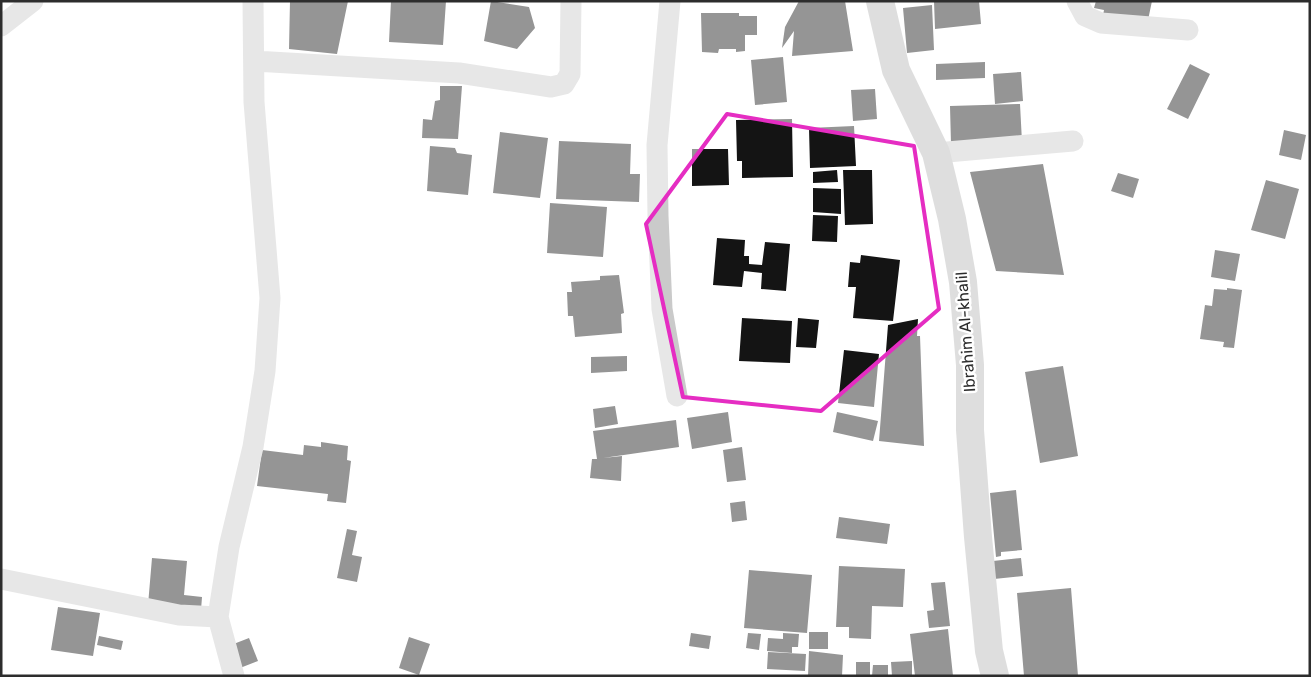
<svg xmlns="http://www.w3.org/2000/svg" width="1311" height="677" font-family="Rubik,sans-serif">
	<rect width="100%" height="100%" fill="#fff"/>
	<path fill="#141414" d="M 290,1 L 348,1 L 337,54 L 289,49 Z
		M 391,1 L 446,1 L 443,45 L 389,42 Z
		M 491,1 L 529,7 L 535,28 L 517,49 L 484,41 Z
		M 799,1 L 845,1 L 853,51 L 792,56 L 794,31 L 782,48 L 785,27 Z
		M 934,1 L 979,1 L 981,24 L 935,29 Z
		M 1096,1 L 1152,1 L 1148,20 L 1102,21 L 1104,10 L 1094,8 Z
		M 932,5 L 934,50 L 907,53 L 903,8 Z
		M 701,13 L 739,13 L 739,16 L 757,16 L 757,35 L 745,35 L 745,51 L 736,52 L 736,49 L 719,49 L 718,53 L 702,52 Z
		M 783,57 L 787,102 L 755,105 L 751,60 Z
		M 985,62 L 985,78 L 936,80 L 936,64 Z
		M 1190,64 L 1210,74 L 1188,119 L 1167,109 Z
		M 1021,72 L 1023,101 L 995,104 L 993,74 Z
		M 440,86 L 462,86 L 458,139 L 422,138 L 423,119 L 432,120 L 435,101 L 440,100 Z
		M 875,89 L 877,119 L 853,121 L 851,90 Z
		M 1020,104 L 1022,142 L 951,144 L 950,106 Z
		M 792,119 L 793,177 L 742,178 L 742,161 L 737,161 L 736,120 Z
		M 854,126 L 856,166 L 810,168 L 809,128 Z
		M 1284,130 L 1306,135 L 1301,160 L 1279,155 Z
		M 500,132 L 548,138 L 540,198 L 493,193 Z
		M 559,141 L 631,144 L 630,174 L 640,174 L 639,202 L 556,199 Z
		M 430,146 L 455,148 L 457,153 L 472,155 L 468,195 L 427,191 Z
		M 692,149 L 728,149 L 729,185 L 692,186 Z
		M 1043,164 L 1064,275 L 996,271 L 970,172 Z
		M 837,170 L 838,182 L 813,183 L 813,172 Z
		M 843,170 L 872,170 L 873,224 L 845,225 Z
		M 1118,173 L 1139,179 L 1133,198 L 1111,191 Z
		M 1266,180 L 1299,189 L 1285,239 L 1251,230 Z
		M 813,188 L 841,189 L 841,214 L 813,212 Z
		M 550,203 L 607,207 L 603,257 L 547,253 Z
		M 813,215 L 838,216 L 837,242 L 812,241 Z
		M 717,238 L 745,240 L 744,256 L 749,256 L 749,264 L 762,265 L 765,242 L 790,244 L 786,291 L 761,289 L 762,273 L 744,271 L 742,287 L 713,285 Z
		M 1215,250 L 1240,254 L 1235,281 L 1211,277 Z
		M 861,255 L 900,260 L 893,321 L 853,318 L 856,287 L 848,287 L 850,262 L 860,263 Z
		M 619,275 L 624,313 L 621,314 L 622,333 L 575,337 L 573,316 L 568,316 L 567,292 L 572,292 L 571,282 L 600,280 L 600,276 Z
		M 1227,288 L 1242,290 L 1234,348 L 1223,347 L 1224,342 L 1200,339 L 1205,305 L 1212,306 L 1214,289 L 1227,290 Z
		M 742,318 L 792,321 L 790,363 L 739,361 Z
		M 798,318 L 819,320 L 816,348 L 796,347 Z
		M 918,319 L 917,336 L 920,336 L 924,446 L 879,441 L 888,325 Z
		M 844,350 L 879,354 L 874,407 L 838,403 Z
		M 627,356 L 627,371 L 591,373 L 591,357 Z
		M 1063,366 L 1078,456 L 1040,463 L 1025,372 Z
		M 615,406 L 618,424 L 595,428 L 593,409 Z
		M 728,412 L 732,442 L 692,449 L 687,418 Z
		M 837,412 L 878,421 L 873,441 L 833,432 Z
		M 676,420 L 679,447 L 603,458 L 622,456 L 621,481 L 590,478 L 592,459 L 597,459 L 593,431 Z
		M 321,442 L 348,446 L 347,460 L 351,461 L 346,503 L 327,501 L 328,494 L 257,486 L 262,450 L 303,455 L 304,445 L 321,447 Z
		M 742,447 L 746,480 L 727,482 L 723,450 Z
		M 1016,490 L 1022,550 L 1001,552 L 1001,556 L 996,557 L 990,493 Z
		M 745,501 L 747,520 L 732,522 L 730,503 Z
		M 839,517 L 890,524 L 887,544 L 836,538 Z
		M 347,529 L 357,531 L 352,555 L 362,557 L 357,582 L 337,578 Z
		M 152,558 L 187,561 L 184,595 L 202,597 L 201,610 L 148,605 Z
		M 1021,558 L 1023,576 L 994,579 L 993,561 Z
		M 839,566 L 905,569 L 903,607 L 872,606 L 871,639 L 849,638 L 849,627 L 836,627 Z
		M 749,570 L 812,575 L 807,633 L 744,628 Z
		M 945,582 L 950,626 L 929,628 L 927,611 L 934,610 L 931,583 Z
		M 1071,588 L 1078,676 L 1024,676 L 1017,593 Z
		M 58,607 L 100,613 L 93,656 L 51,650 Z
		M 948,629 L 953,676 L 915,676 L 910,634 Z
		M 809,632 L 828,632 L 828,649 L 809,649 Z
		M 691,633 L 711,636 L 709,649 L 689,646 Z
		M 748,633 L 761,634 L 759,650 L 746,648 Z
		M 783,633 L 799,634 L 798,647 L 792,647 L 792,653 L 767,651 L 768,638 L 783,639 Z
		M 99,636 L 123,641 L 121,650 L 97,645 Z
		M 409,637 L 430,644 L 419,675 L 399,668 Z
		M 249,638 L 258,661 L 240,668 L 231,645 Z
		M 809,651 L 843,655 L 842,676 L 808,676 Z
		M 768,652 L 806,654 L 805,671 L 767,669 Z
		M 912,661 L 912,676 L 892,676 L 891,662 Z
		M 856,662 L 870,662 L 870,676 L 856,676 Z
		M 873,665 L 888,665 L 888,676 L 872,676 Z"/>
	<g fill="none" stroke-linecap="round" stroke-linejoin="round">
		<path stroke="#cacaca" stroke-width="21" d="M 670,1 L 657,145 L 658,216 L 662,309 L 677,396
			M 1077,1 L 1085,16 L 1101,23 L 1188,30
			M 1,26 L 33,1
			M 254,61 L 459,73 L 551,87 L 564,84 L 570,74 L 571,1
			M 936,153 L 1073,141
			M 1,579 L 179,615 L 218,617
			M 234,676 L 218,617 L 229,547 L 253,447 L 265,371 L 270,298 L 254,102 L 253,1"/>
		<path stroke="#b7b7b7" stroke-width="28" d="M 880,1 L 896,70 L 936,153 L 952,219 L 963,282 L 970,365 L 970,430 L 978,537 L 989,651 L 995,676"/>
	</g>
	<path d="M0 0H1311V677H0ZM 727,114 L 914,146 L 939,309 L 821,411 L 683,397 L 646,224 Z" fill="#fff" fill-opacity=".55" fill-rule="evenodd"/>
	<path fill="none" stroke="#e52dc2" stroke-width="4" stroke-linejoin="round" d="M 727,114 L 914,146 L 939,309 L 821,411 L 683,397 L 646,224 Z"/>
	<g text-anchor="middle" stroke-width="5" stroke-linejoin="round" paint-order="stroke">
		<g font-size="16" fill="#2d2d2d" stroke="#fff">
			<text transform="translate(965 332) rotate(-94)" y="6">Ibrahim Al-khalil</text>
		</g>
	</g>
	<rect width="1311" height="677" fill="none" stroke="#2d2d2d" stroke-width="5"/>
</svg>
